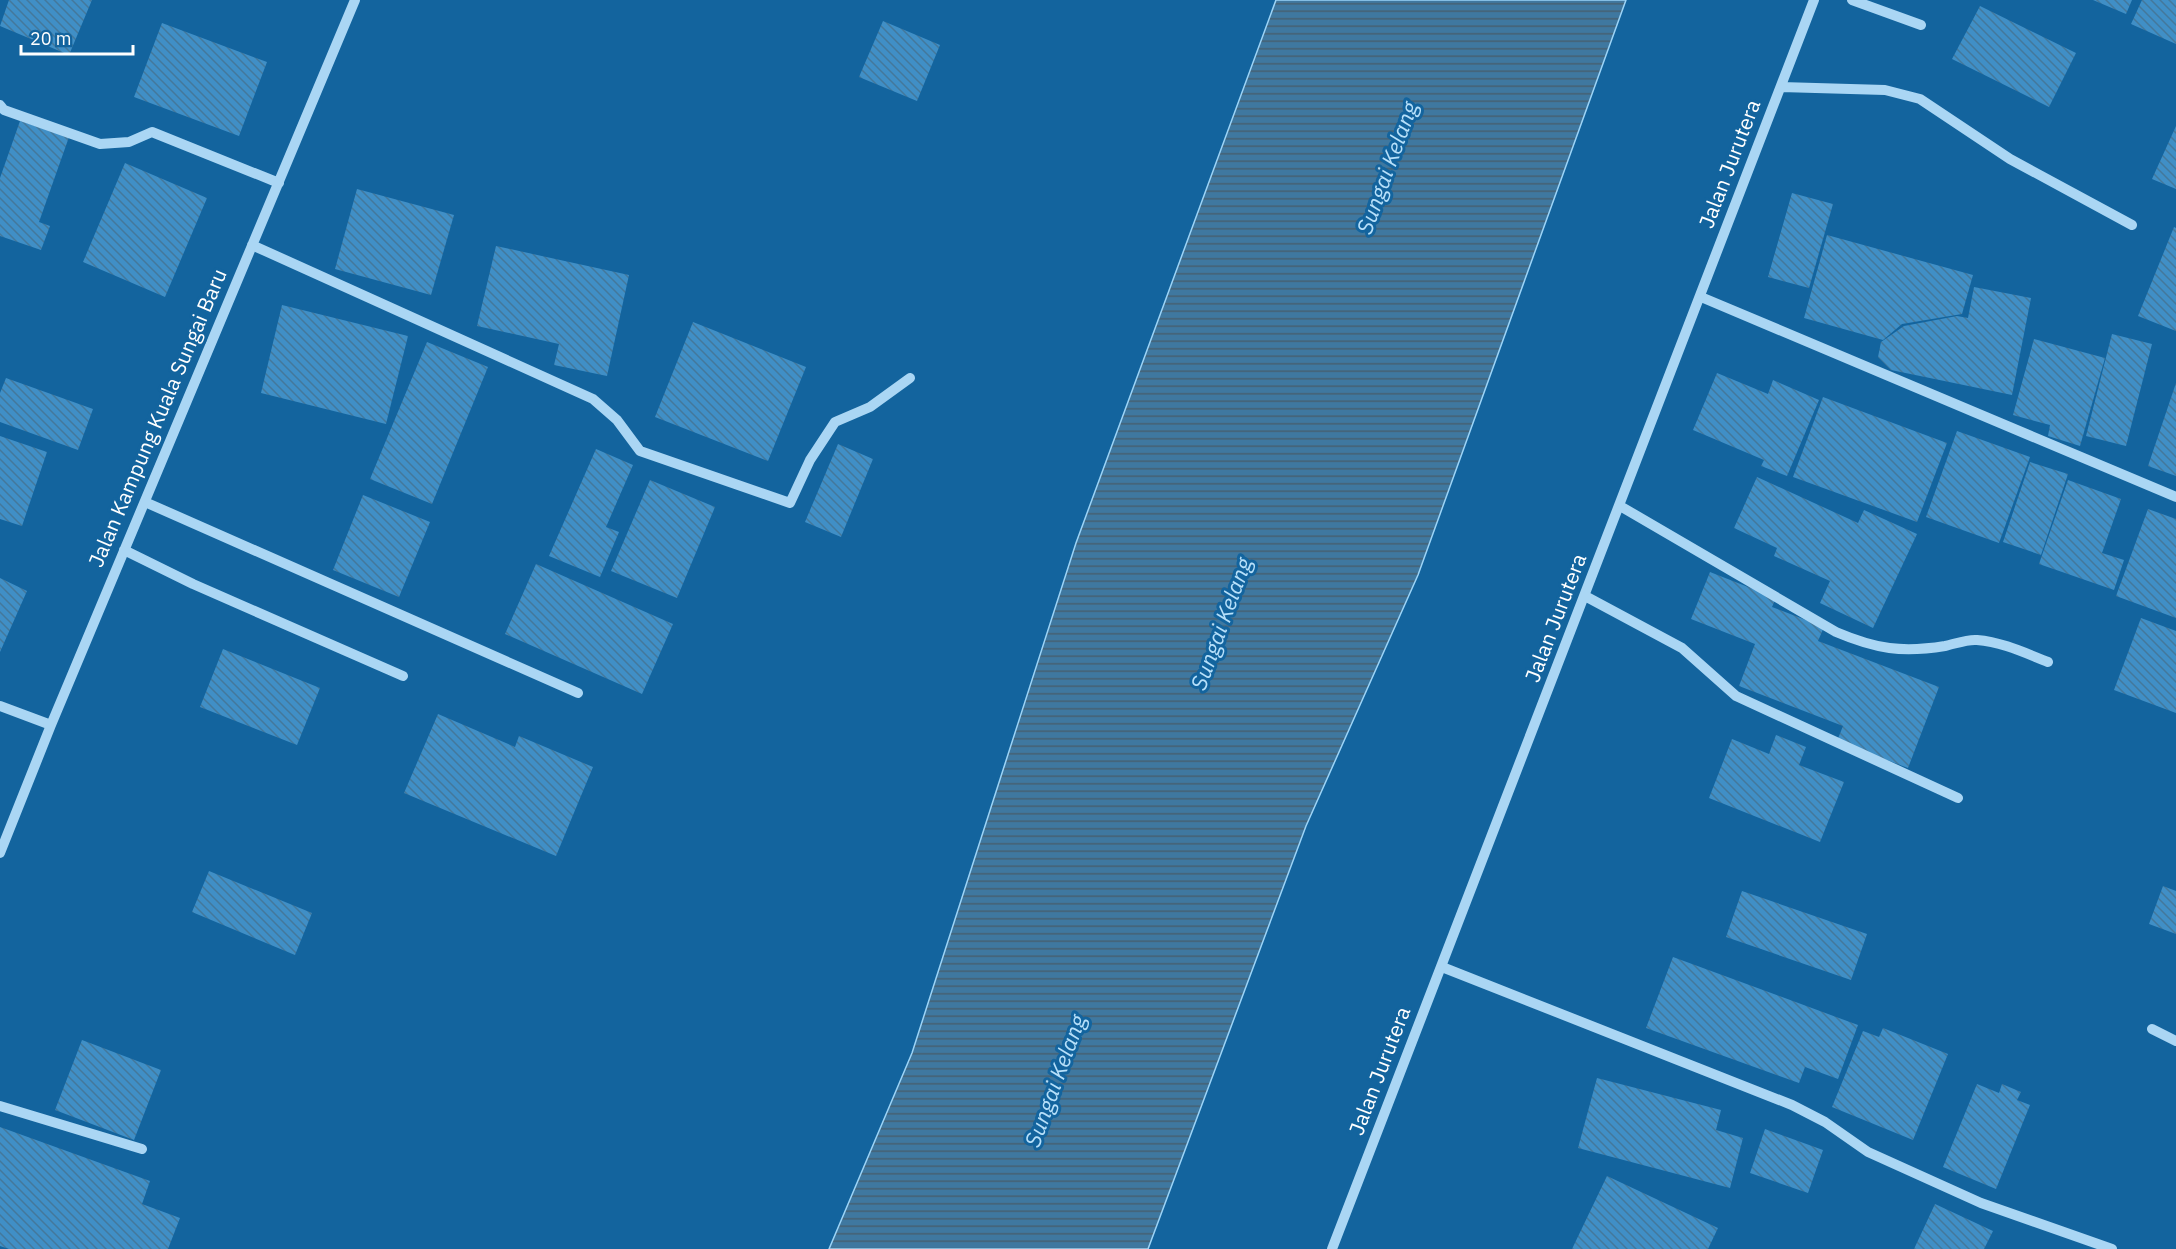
<svg xmlns="http://www.w3.org/2000/svg" width="2176" height="1249" font-family="'IBM Plex Sans',sans-serif">
	<defs>
		<pattern id="water-rules" width="6" height="5" patternUnits="userSpaceOnUse" patternTransform="scale(1.5)"><rect width="6" height="5" fill="#3f78a0"/><path d="M0 2.5h6" fill="none" stroke="#466072"/></pattern>
		<pattern id="building-back-hatch" width="6" height="6" patternUnits="userSpaceOnUse" patternTransform="scale(1.5)"><rect width="6" height="6" fill="#408fc6"/><path d="M-1 5l2 2M0 0l6 6M5-1l2 2" fill="none" stroke="#44789b"/></pattern>
	</defs>
	<rect width="100%" height="100%" fill="#13649e"/>
	<path fill="url(#water-rules)" stroke="#9cd4f7" stroke-width="1.5" d="M 1276,0 L 1626,0 L 1418,575 L 1306,826 L 1148,1249 L 829,1249 L 912,1053 L 1076,543 Z"/>
	<path fill="url(#building-back-hatch)" d="M 9,0 L 92,0 L 69,55 L 0,26 Z
		M 2093,0 L 2132,0 L 2126,14 Z
		M 2142,0 L 2176,0 L 2176,44 L 2131,24 Z
		M 1980,6 L 2076,53 L 2049,107 L 1952,59 Z
		M 883,21 L 940,45 L 917,101 L 859,77 Z
		M 162,23 L 267,62 L 239,136 L 134,97 Z
		M 20,121 L 69,137 L 39,222 L 50,226 L 41,250 L 0,236 L 0,178 Z
		M 2176,126 L 2176,189 L 2152,179 Z
		M 125,163 L 207,198 L 165,297 L 83,262 Z
		M 357,189 L 454,215 L 431,295 L 335,269 Z
		M 1792,193 L 1833,204 L 1809,288 L 1768,277 Z
		M 2174,227 L 2176,228 L 2176,331 L 2138,316 Z
		M 1827,235 L 1973,275 L 1962,314 L 1902,324 L 1883,340 L 1804,318 Z
		M 496,246 L 629,275 L 607,376 L 554,365 L 559,344 L 477,326 Z
		M 1974,287 L 2031,298 L 2012,395 L 1891,370 L 1878,357 L 1881,342 L 1904,326 L 1957,316 L 1968,318 Z
		M 282,305 L 408,336 L 386,424 L 261,393 Z
		M 693,322 L 806,367 L 768,461 L 655,417 Z
		M 2112,334 L 2152,344 L 2126,446 L 2086,436 Z
		M 2034,339 L 2105,358 L 2080,446 L 2048,436 L 2050,425 L 2013,415 Z
		M 427,342 L 488,367 L 432,504 L 370,479 Z
		M 1717,373 L 1768,394 L 1773,380 L 1819,400 L 1787,476 L 1761,466 L 1764,460 L 1693,430 Z
		M 6,378 L 93,409 L 78,450 L 0,422 L 0,393 Z
		M 2176,383 L 2176,476 L 2148,466 Z
		M 1823,397 L 1947,443 L 1917,522 L 1793,477 Z
		M 1957,431 L 2030,457 L 1999,543 L 1926,517 Z
		M 0,436 L 47,452 L 22,526 L 0,519 Z
		M 838,444 L 873,459 L 841,537 L 805,522 Z
		M 596,449 L 633,465 L 606,527 L 619,532 L 600,577 L 549,556 Z
		M 2030,462 L 2068,474 L 2041,555 L 2003,542 Z
		M 1757,477 L 1858,523 L 1864,510 L 1917,534 L 1873,628 L 1820,603 L 1830,581 L 1774,556 L 1777,548 L 1734,528 Z
		M 650,480 L 715,507 L 677,598 L 611,571 Z
		M 2068,480 L 2121,499 L 2102,553 L 2124,560 L 2114,590 L 2039,564 Z
		M 363,495 L 430,522 L 399,597 L 333,570 Z
		M 2148,509 L 2176,519 L 2176,618 L 2116,596 Z
		M 536,564 L 673,624 L 642,694 L 505,634 Z
		M 1710,572 L 1776,598 L 1772,607 L 1824,627 L 1818,641 L 1939,687 L 1908,768 L 1837,741 L 1843,726 L 1739,686 L 1755,644 L 1691,619 Z
		M 0,578 L 27,591 L 0,652 Z
		M 2141,618 L 2176,631 L 2176,713 L 2114,690 Z
		M 223,649 L 320,688 L 297,745 L 200,707 Z
		M 438,714 L 515,747 L 519,736 L 593,767 L 556,856 L 404,793 Z
		M 1776,735 L 1806,747 L 1799,765 L 1844,782 L 1820,842 L 1709,798 L 1732,739 L 1769,754 Z
		M 209,871 L 312,913 L 295,955 L 192,912 Z
		M 2163,886 L 2176,891 L 2176,934 L 2149,924 Z
		M 1742,891 L 1867,934 L 1851,980 L 1726,937 Z
		M 1673,957 L 1858,1025 L 1838,1079 L 1805,1067 L 1799,1083 L 1646,1028 Z
		M 1883,1028 L 1948,1054 L 1913,1140 L 1832,1107 L 1863,1031 L 1879,1037 Z
		M 82,1040 L 161,1070 L 134,1140 L 55,1110 Z
		M 1597,1078 L 1721,1110 L 1716,1130 L 1743,1138 L 1730,1188 L 1578,1148 Z
		M 1977,1084 L 1999,1093 L 2002,1084 L 2021,1092 L 2017,1100 L 2030,1105 L 1996,1189 L 1943,1167 Z
		M 0,1127 L 150,1181 L 142,1204 L 180,1218 L 168,1249 L 9,1249 L 0,1246 Z
		M 1765,1129 L 1823,1150 L 1808,1193 L 1750,1173 Z
		M 1607,1176 L 1718,1228 L 1708,1249 L 1572,1249 Z
		M 1935,1204 L 1993,1231 L 1984,1249 L 1914,1249 Z"/>
	<g fill="none" stroke-linecap="round" stroke-linejoin="round">
		<path stroke="#aad6f4" stroke-width="10" d="M 1852,0 L 1921,25
			M 1781,87 L 1885,90 L 1920,99 L 2010,159 L 2132,225
			M 0,105 L 4,110 L 100,144 L 129,142 L 152,132 L 279,183
			M 252,245 L 593,399 L 617,420 L 640,451 L 790,503 L 810,460 L 835,422 L 870,407 L 910,378
			M 1701,297 L 2176,497
			M 145,502 L 578,693
			M 1620,506 L 1836,632 C 1876,649 1902,653 1945,646 C 1955,644 1967,639 1977,640 C 2002,642 2025,653 2048,662
			M 124,550 L 193,584 L 403,676
			M 1585,596 L 1682,648 L 1736,696 L 1958,798
			M 0,706 L 51,725
			M 0,853 L 51,725 L 355,0
			M 1442,967 L 1792,1105 L 1825,1122 L 1868,1152 L 1981,1203 L 2112,1249
			M 2152,1029 L 2176,1041
			M 0,1106 L 142,1149
			M 1332,1249 L 1814,0"/>
	</g>
	<g text-anchor="middle" stroke-width="6" stroke-linejoin="round" paint-order="stroke">
		<g font-size="21" fill="#fff" stroke="#13649e">
			<text transform="translate(1730 164) rotate(-69)" y="7">Jalan Jurutera</text>
			<text transform="translate(158 418) rotate(-67)" y="7">Jalan Kampung Kuala Sungai Baru</text>
			<text transform="translate(1556 618) rotate(-69)" y="7">Jalan Jurutera</text>
			<text transform="translate(1380 1071) rotate(-69)" y="7">Jalan Jurutera</text>
		</g>
		<g font-size="22" font-style="italic" fill="#b7e0fa" stroke="#13649e">
			<text transform="translate(1387 168) rotate(-70)" y="8">Sungai Kelang</text>
			<text transform="translate(1221 624) rotate(-70)" y="8">Sungai Kelang</text>
			<text transform="translate(1055 1081) rotate(-70)" y="8">Sungai Kelang</text>
		</g>
	</g>
	<path d="M21 45v9h112v-9" fill="none" stroke="#ffffff" stroke-width="3"/>
	<text x="30" y="45" font-size="18" fill="#ffffff" stroke="#13649e" stroke-width="4.5" paint-order="stroke">20 m</text>
</svg>
